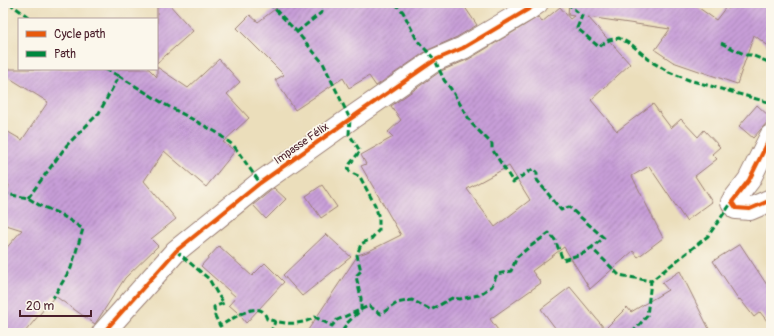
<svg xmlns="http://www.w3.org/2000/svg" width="774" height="336" font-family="Pangolin,sans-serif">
	<defs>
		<pattern id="building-hatch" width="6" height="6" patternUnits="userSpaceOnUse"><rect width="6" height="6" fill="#c79ed8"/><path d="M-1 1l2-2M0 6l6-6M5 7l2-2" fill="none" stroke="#a480af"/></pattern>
	</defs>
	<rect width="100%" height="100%" fill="#fbf7ec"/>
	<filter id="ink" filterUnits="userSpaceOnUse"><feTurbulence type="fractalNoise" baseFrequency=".025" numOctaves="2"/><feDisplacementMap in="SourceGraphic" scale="8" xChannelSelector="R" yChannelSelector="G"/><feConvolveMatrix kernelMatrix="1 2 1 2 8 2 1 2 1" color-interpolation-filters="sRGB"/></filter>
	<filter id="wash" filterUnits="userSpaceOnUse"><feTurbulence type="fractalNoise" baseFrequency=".012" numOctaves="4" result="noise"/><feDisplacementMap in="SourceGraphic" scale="16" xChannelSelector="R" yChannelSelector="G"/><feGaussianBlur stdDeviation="0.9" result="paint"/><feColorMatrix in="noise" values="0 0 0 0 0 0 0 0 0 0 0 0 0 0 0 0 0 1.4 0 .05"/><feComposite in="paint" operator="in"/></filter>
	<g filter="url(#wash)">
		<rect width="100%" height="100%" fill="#ebdebb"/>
		<g id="blocks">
			<path fill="url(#building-hatch)" fill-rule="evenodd" d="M 157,3 L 168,3 L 193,31 L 157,63 Z
				M 283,3 L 462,3 L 477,25 L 457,37 L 428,50 L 376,86 L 369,76 L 349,88 L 343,78 L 295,110 L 275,80 L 284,75 L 237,28 L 250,15 L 258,22 Z
				M 569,3 L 692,3 L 716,20 L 726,7 L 728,9 L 734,3 L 771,3 L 771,48 L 754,35 L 737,84 L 673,62 L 655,50 L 670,29 L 588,17 L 630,64 L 591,100 L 617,131 L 653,104 L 671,128 L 681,119 L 698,137 L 704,130 L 720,147 L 712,154 L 717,159 L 695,176 L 712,202 L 686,221 L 649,166 L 632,176 L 663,238 L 638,257 L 633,251 L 590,289 L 564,247 L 532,271 L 541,283 L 490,319 L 500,333 L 306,333 L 358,255 L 367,252 L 401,235 L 361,166 L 366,164 L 361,155 L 393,137 L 388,132 L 401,120 L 391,106 L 441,71 L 469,59 L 538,17 L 542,22 L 560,7 L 570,19 L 574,16 L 568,15 ZM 509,166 L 530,200 L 495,227 L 467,189 Z
				M 219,59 L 240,82 L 227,94 L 249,118 L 223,142 L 235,151 L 206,187 L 164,151 L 144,181 L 176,219 L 151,239 L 158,246 L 125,278 L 95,324 L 55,296 L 24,333 L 3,333 L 3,252 L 22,230 L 3,224 L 3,203 L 9,185 L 3,181 L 3,129 L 22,140 L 48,102 L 3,74 L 3,69 L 149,69 L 157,77 L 157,67 L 188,88 Z
				M 757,105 L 771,118 L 753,138 L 739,126 Z
				M 322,185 L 337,207 L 321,218 L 306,196 Z
				M 274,188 L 286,199 L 266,219 L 253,205 Z
				M 326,234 L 351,257 L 302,296 L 283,275 Z
				M 740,244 L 771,291 L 771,326 L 760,312 L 754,317 L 740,299 L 739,300 L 713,261 Z
				M 219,246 L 252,276 L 265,263 L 284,282 L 246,323 L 237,312 L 229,305 L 236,297 L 201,266 Z
				M 680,271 L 711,333 L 559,333 L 541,309 L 570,287 L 605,329 L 627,307 L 631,312 L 668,290 L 662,283 Z"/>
		</g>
	</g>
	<g filter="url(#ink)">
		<use href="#blocks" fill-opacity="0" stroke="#9a7e73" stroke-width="1"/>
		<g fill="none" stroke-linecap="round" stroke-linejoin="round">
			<defs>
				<path id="minor" d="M 771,136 L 749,180 L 732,202 L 736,208 L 750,209 L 771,200
					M 103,333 L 176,251 L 260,183 L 350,119 L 435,60 L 463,48 L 527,10 L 537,3"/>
			</defs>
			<use href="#minor" stroke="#9a7e73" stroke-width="24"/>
			<use href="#minor" stroke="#fff" stroke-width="22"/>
			<path stroke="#00873e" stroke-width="3" stroke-dasharray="6 3" stroke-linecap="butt" d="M 9,3 L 31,19
				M 269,3 L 297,32 L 323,63 L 350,119 L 349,134 L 360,151 L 350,164 L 348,169 L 350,172 L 360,177 L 375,205 L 379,218 L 379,230 L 371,239 L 361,244 L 357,255 L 361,271 L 356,276 L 361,298 L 361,310 L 346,324 L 342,333
				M 395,3 L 403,12 L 417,40 L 435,60 L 444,80 L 451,89 L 472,124 L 492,144 L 492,149 L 513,182 L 533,169 L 537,173 L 537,180 L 561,210 L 569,207 L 604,238 L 591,248
				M 522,3 L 527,10
				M 567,3 L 582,16 L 577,28 L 599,47 L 609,40 L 619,38 L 632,45 L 652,62 L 669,72 L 689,80 L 771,103
				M 297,32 L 322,12 L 321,4 L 321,3
				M 721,43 L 735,50 L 746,55 L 751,55 L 771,63
				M 105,69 L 119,76
				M 3,192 L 6,194 L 28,198 L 39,205 L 60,214 L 83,229 L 71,268 L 53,298
				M 28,198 L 67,145 L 99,113 L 119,76 L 166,105 L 216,132 L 234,146 L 260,183
				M 176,251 L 209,279 L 218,295 L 224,303 L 214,307 L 215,316 L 220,326 C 229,321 252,304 262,311 C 265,313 266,317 267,319 C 283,324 301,326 315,317 L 332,326 L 337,320 L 369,306 L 381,314 L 397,303 L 412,300 L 431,310 L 452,298 L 460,299 L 479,295 L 492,286 L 497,274 L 511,271 L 517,257 L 528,248 L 549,233 L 555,240 L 563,260 L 584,253 L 591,248 L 604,260 L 619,275 L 651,281
				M 270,333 L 275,322
				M 632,333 L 647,316 L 651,281 L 708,236 L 732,202"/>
			<defs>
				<path id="cycleway" d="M 771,136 L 749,180 L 732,202 L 736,208 L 750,209 L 771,200
					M 103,333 L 176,251 L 260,183 L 350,119 L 435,60 L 463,48 L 527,10 L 537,3"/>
			</defs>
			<use href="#cycleway" stroke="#fbf7ec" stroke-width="6"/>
			<use href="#cycleway" stroke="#e8590c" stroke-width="4"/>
		</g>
	</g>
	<g text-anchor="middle" stroke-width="3.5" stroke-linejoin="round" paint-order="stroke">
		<g font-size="11" fill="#4a1f2b" stroke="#fbf7ec">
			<text transform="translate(301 143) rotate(-35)" y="4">Impasse Félix</text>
		</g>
	</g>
	<rect width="774" height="336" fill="none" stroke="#fbf7ec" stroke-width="16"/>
	<rect x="18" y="18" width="140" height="52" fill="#fbf7ec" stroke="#b4a19f"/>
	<rect x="26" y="31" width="20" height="6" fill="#e8590c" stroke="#b4a19f"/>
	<text x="54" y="38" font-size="12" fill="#4a1f2b">Cycle path</text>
	<rect x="26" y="51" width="20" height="6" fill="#00873e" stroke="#b4a19f"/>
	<text x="54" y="58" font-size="12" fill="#4a1f2b">Path</text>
	<path d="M20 310v6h71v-6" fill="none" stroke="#4a1f2b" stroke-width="2"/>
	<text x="26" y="310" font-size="12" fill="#4a1f2b" stroke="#fbf7ec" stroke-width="3" paint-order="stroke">20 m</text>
</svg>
